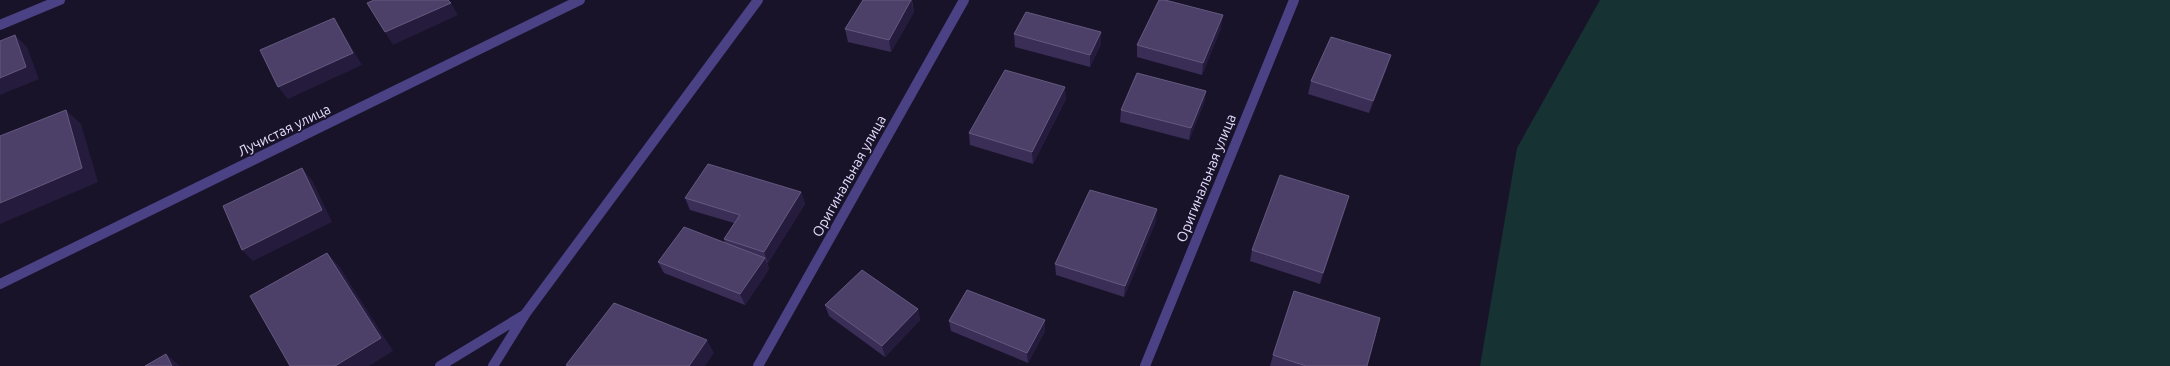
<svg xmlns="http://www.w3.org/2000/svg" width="2170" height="366" font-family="Ubuntu,sans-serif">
	<rect width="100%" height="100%" fill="#19132a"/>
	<path fill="#163233" d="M 1600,0 L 2170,0 L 2170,366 L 1480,366 L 1517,148 Z"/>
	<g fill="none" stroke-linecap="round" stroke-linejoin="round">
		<path stroke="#4b4185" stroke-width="10" d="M 0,25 L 60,0
			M 0,284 L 580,0
			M 440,366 L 524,315
			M 493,366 L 526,313 L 758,0
			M 758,366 L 964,0
			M 1145,366 L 1294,0"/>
	</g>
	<path fill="#3a2d56" d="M 863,0 L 912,0 L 914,12 L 891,52 L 848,42 L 845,29 Z
		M 1221,28 L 1202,75 L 1137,57 L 1137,45 Z
		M 1014,34 L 1101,44 L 1090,67 L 1015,47 Z
		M 1387,68 L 1369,113 L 1308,94 L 1311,81 Z
		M 1206,91 L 1204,103 L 1189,140 L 1120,122 L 1121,110 Z
		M 1066,99 L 1033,164 L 970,145 L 969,133 Z
		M 801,192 L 805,204 L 768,263 L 767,262 L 769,269 L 745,305 L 664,273 L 658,262 L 725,243 L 724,239 L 734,223 L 690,210 L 685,198 Z
		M 1349,196 L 1320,284 L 1250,261 L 1252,250 Z
		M 1156,221 L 1124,297 L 1056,275 L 1055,264 Z
		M 825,305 L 918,309 L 920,320 L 885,357 L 829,316 Z
		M 1045,320 L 1045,331 L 1028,363 L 951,331 L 949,321 Z
		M 1273,355 L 1367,366 L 1270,366 Z"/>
	<path fill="#251b3d" d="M 911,0 L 914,12 L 891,52 L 889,40 Z
		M 451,3 L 458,15 L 393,45 L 385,32 Z
		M 1223,15 L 1221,28 L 1202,75 L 1203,63 Z
		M 334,18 L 342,31 L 362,65 L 288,99 L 278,87 Z
		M 1101,32 L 1101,44 L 1090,67 L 1090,55 Z
		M 15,35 L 27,47 L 39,79 L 0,95 L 0,78 Z
		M 1391,55 L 1387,68 L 1369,113 L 1373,101 Z
		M 1065,87 L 1066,99 L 1033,164 L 1032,152 Z
		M 1206,91 L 1204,103 L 1189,140 L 1191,128 Z
		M 66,110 L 81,124 L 98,182 L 0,224 L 0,203 Z
		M 302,168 L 312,180 L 332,222 L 253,261 L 242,250 Z
		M 801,192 L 805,204 L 768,263 L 764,252 Z
		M 1349,196 L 1346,208 L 1320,284 L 1323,273 Z
		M 1157,209 L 1156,221 L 1124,297 L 1125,286 Z
		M 327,253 L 339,266 L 393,351 L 369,366 L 335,366 Z
		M 765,258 L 769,269 L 745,305 L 740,294 Z
		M 918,309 L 920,320 L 885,357 L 882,346 Z
		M 1045,320 L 1045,331 L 1028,363 L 1027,353 Z
		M 707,340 L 714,353 L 705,366 L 689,366 Z
		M 166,354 L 179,365 L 180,366 L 172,366 Z"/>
	<path fill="#4c4068" stroke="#64597f" d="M 374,0 L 448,0 L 451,3 L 385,32 L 367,3 Z
		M 863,0 L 911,0 L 889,40 L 845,29 Z
		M 1159,0 L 1165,0 L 1223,15 L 1203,63 L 1137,45 Z
		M 1026,12 L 1101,32 L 1090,55 L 1014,34 Z
		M 334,18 L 353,53 L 278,87 L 260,50 Z
		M 15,35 L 26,67 L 0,78 L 0,41 Z
		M 1331,37 L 1391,55 L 1373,101 L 1311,81 Z
		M 1005,70 L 1065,87 L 1032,152 L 969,133 Z
		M 1137,73 L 1206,91 L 1191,128 L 1121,110 Z
		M 66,110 L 82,168 L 0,203 L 0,136 Z
		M 708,164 L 801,192 L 764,252 L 724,239 L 740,215 L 685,198 Z
		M 302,168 L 322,210 L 242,250 L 223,206 Z
		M 1280,175 L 1349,196 L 1323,273 L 1252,250 Z
		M 1090,190 L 1157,209 L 1125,286 L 1055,264 Z
		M 684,227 L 765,258 L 740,294 L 658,262 Z
		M 327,253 L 381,338 L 335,366 L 290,366 L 250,296 Z
		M 862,270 L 918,309 L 882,346 L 825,305 Z
		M 967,290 L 1045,320 L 1027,353 L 949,321 Z
		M 1294,291 L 1380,318 L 1367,366 L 1306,366 L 1273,355 Z
		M 614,303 L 707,340 L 689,366 L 569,366 L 566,365 Z
		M 166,354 L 172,366 L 145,366 Z"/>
	<g text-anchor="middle" stroke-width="3.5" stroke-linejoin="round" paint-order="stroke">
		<g font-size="14" fill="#e4defd" stroke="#19132a">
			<text transform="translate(284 130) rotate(-26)" y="5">Лучистая улица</text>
			<text transform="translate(849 176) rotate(-61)" y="5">Оригинальная улица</text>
			<text transform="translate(1206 178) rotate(-68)" y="5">Оригинальная улица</text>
		</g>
	</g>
</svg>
